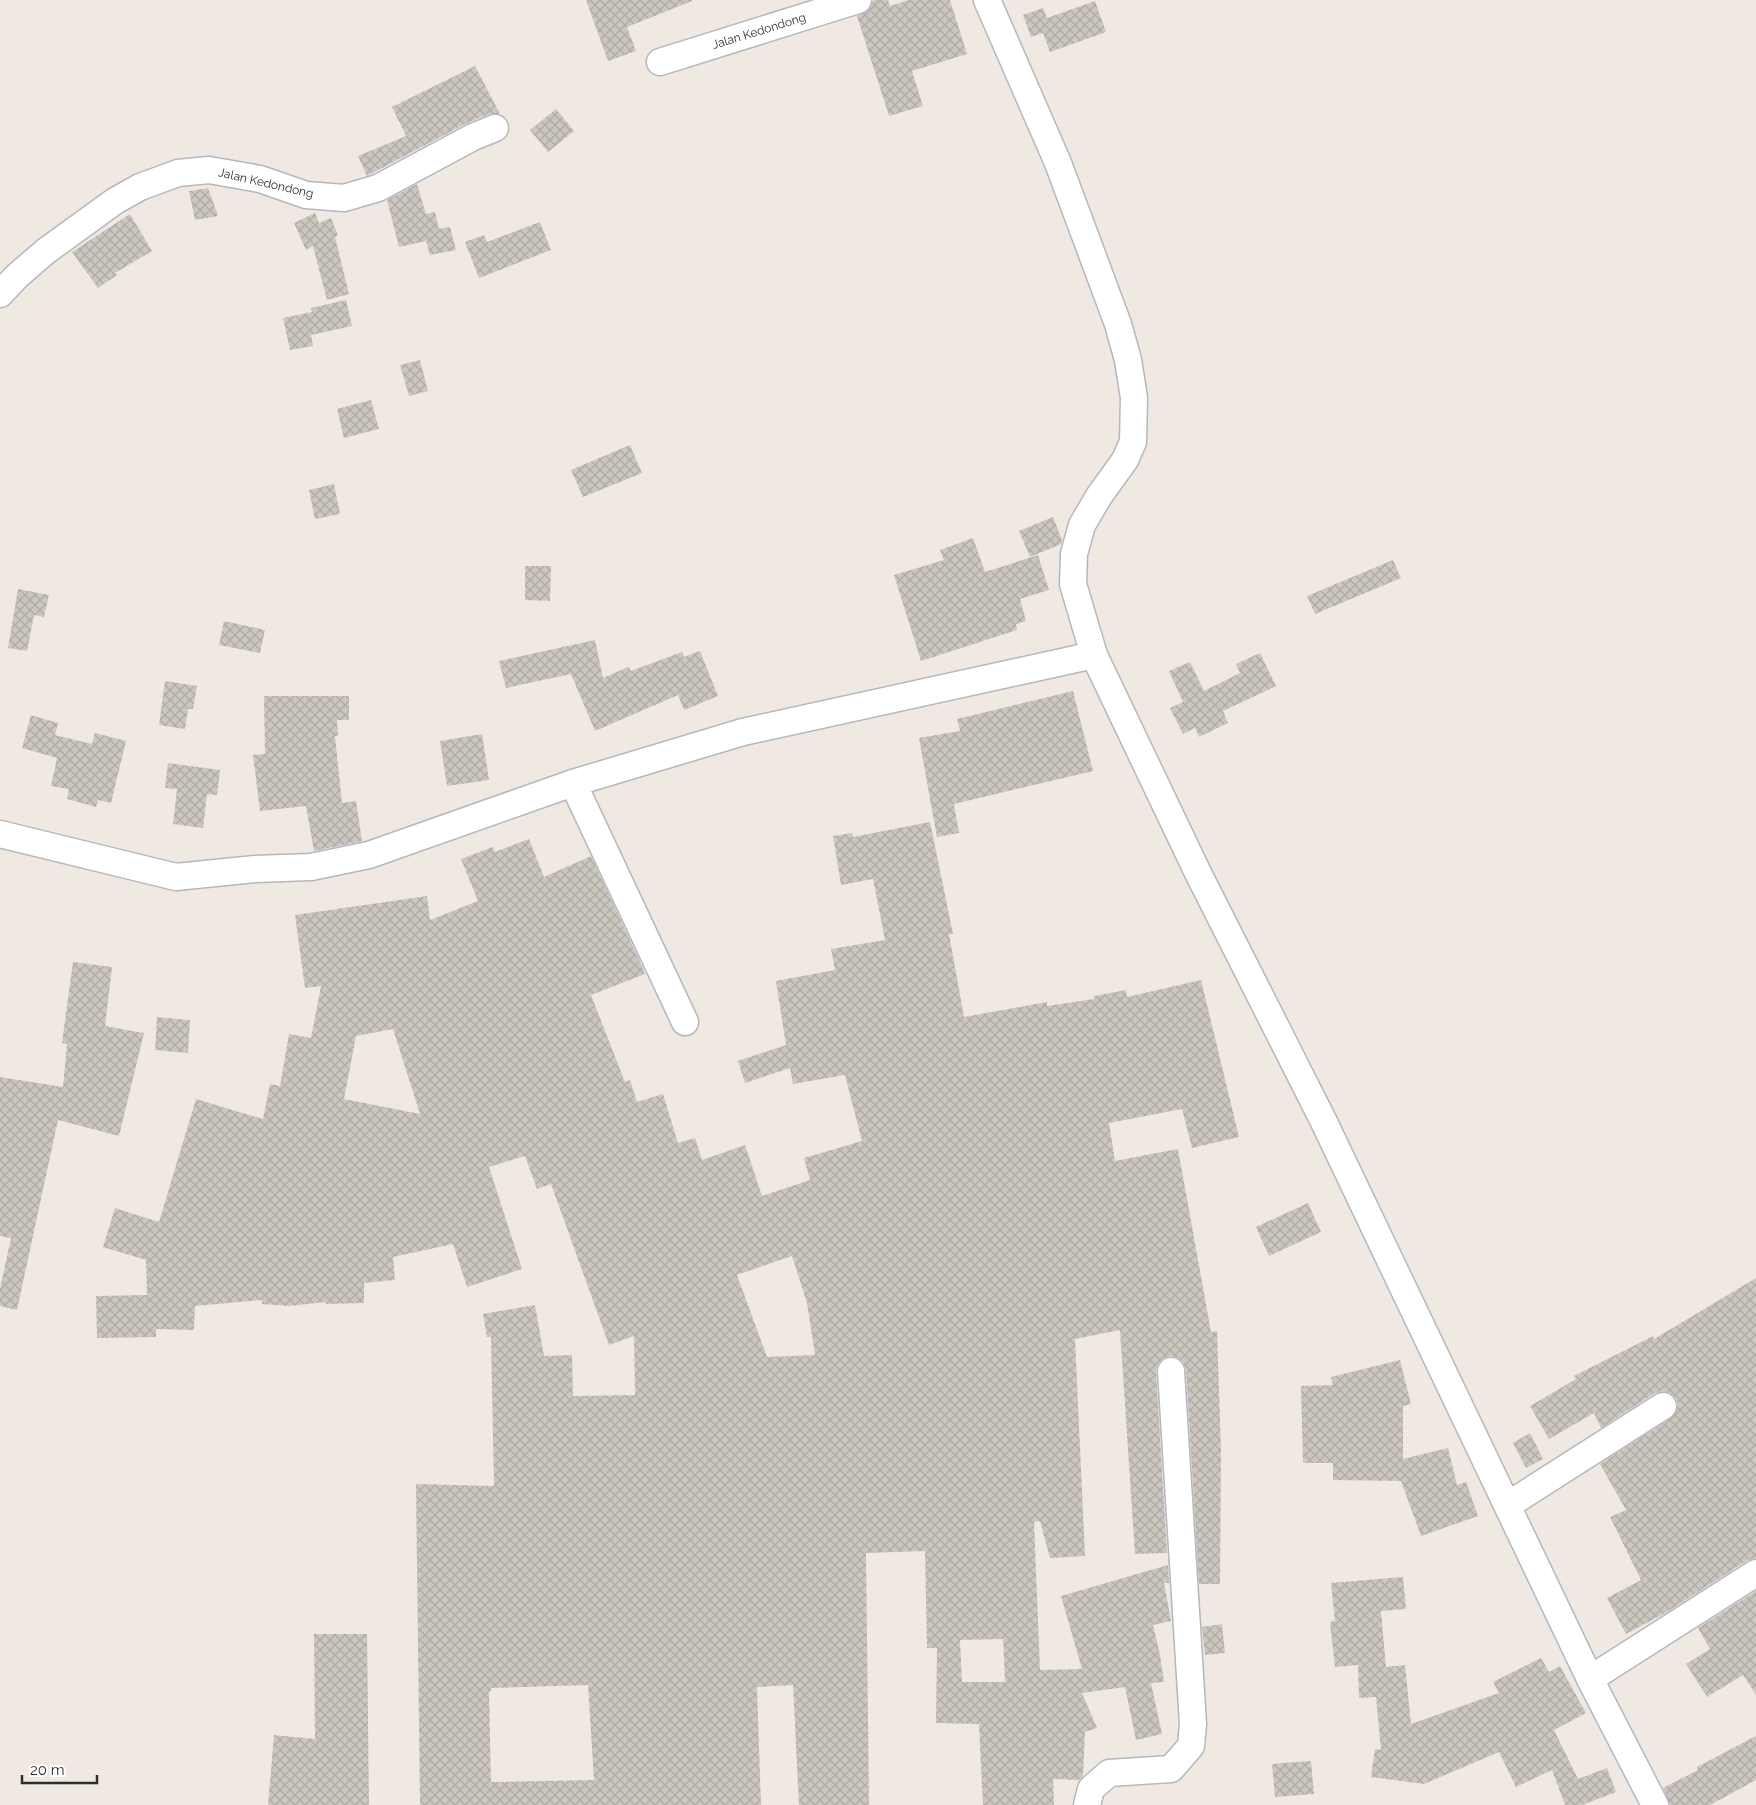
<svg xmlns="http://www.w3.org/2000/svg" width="1756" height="1805" font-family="Raleway,sans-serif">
	<defs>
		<pattern id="building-cross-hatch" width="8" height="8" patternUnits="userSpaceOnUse" patternTransform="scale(1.25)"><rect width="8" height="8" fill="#cbc7bf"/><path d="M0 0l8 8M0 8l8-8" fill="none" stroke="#afaba4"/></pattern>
	</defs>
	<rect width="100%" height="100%" fill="#efe9e1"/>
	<path fill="url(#building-cross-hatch)" fill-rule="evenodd" d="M 586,0 L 692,0 L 692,1 L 627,27 L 636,51 L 608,61 Z
		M 875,0 L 888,0 L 890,6 L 909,0 L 950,0 L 967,54 L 912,71 L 923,106 L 889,116 L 857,16 L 869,10 L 873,1 Z
		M 1095,1 L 1106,32 L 1050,52 L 1043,33 L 1031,37 L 1023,15 L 1043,8 L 1047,18 Z
		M 475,66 L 500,114 L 489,114 L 467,123 L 367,176 L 358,156 L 406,136 L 392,107 Z
		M 556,109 L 574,131 L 548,152 L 530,130 Z
		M 417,184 L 426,214 L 435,212 L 439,229 L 450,227 L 456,250 L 430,255 L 426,241 L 399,247 L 387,200 Z
		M 208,188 L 218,216 L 195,220 L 189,191 Z
		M 315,213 L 319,223 L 331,218 L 338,235 L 335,237 L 349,294 L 327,300 L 313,246 L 306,250 L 294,223 Z
		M 130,214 L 152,251 L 115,273 L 117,275 L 98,288 L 72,252 Z
		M 540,222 L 551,250 L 479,278 L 465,242 L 484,235 L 487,242 Z
		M 346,300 L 352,326 L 311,335 L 313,346 L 290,350 L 283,318 L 312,312 L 311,308 Z
		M 420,360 L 428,391 L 409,396 L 400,365 Z
		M 371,400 L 379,429 L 344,438 L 337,409 Z
		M 630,445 L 642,473 L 583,497 L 571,470 Z
		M 334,484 L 340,514 L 315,519 L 309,490 Z
		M 1053,517 L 1062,540 L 1061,544 L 1030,557 L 1019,531 Z
		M 973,538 L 985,572 L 1038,555 L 1049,590 L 1020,599 L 1026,621 L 1016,624 L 1017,630 L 921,661 L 894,575 L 944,560 L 940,550 Z
		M 1393,560 L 1401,578 L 1315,614 L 1307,596 Z
		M 525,566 L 551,566 L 550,601 L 525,600 Z
		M 18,589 L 49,595 L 44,617 L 34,615 L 27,651 L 8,648 Z
		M 224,621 L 265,630 L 260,653 L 219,645 Z
		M 595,640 L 603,678 L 628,667 L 631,671 L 682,652 L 684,657 L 700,651 L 718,696 L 684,710 L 678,695 L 595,731 L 571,674 L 506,688 L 499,661 Z
		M 1260,653 L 1276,686 L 1223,711 L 1228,723 L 1199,737 L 1195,728 L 1183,734 L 1170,708 L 1183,702 L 1169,671 L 1190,662 L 1204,691 L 1240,673 L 1236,664 Z
		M 165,681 L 197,686 L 193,709 L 188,709 L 185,729 L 159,725 Z
		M 1073,691 L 1093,771 L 954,804 L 959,833 L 937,837 L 919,738 L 960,731 L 957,719 Z
		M 264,696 L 349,696 L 349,720 L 337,720 L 338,736 L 335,736 L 342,803 L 356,801 L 362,841 L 314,851 L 306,806 L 260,811 L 253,755 L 265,754 Z
		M 31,715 L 58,723 L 55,735 L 92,744 L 95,733 L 126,741 L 111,803 L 98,800 L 96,807 L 67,799 L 69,789 L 51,786 L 57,758 L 22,748 Z
		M 482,734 L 489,780 L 447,786 L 440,741 Z
		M 168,763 L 220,770 L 217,795 L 207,794 L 203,828 L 173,824 L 177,789 L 165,788 Z
		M 930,822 L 953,934 L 949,934 L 964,1017 L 1047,1002 L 1047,1006 L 1094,999 L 1094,996 L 1126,990 L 1127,997 L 1201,980 L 1239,1137 L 1192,1148 L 1182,1109 L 1109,1123 L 1115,1161 L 1178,1149 L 1211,1332 L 1217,1331 L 1221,1451 L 1220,1584 L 1199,1584 L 1186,1370 L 1183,1362 L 1178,1358 L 1171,1356 L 1162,1359 L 1157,1365 L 1156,1372 L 1167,1553 L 1135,1554 L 1120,1330 L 1075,1339 L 1085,1556 L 1050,1558 L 1040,1521 L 1034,1522 L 1040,1670 L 1082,1669 L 1061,1596 L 1168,1565 L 1169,1583 L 1164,1583 L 1171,1621 L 1153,1625 L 1160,1655 L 1164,1682 L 1151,1683 L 1162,1734 L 1136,1740 L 1125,1687 L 1082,1693 L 1097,1728 L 1085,1732 L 1083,1776 L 1079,1780 L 1053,1779 L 1054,1805 L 983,1805 L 979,1724 L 936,1723 L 937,1648 L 927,1648 L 925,1551 L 866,1553 L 869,1805 L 799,1805 L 793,1685 L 757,1687 L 761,1805 L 420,1805 L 416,1484 L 494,1486 L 491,1337 L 487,1337 L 483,1314 L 535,1305 L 544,1356 L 572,1355 L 573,1396 L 635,1395 L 634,1336 L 609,1345 L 551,1184 L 537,1189 L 525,1156 L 489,1167 L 522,1269 L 467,1287 L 453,1244 L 393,1257 L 395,1280 L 364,1283 L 364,1303 L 326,1304 L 326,1302 L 289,1306 L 262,1304 L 262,1300 L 195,1306 L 194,1330 L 156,1329 L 156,1337 L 97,1338 L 96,1296 L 147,1295 L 146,1260 L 103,1247 L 115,1208 L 159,1222 L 196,1099 L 263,1119 L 270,1084 L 280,1086 L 289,1034 L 311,1038 L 321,986 L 305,988 L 295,915 L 427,896 L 430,920 L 478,901 L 461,859 L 493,847 L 495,852 L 529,839 L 544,877 L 591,856 L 642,966 L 645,974 L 591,995 L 625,1082 L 630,1080 L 637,1102 L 663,1094 L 678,1143 L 695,1138 L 702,1160 L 745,1145 L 762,1196 L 810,1180 L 804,1158 L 862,1141 L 845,1075 L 793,1084 L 790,1068 L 745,1083 L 738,1061 L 786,1045 L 776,981 L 835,970 L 831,949 L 885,940 L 873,879 L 841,885 L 833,836 L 852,833 L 853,837 ZM 393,1029 L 420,1114 L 344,1099 L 356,1036 ZM 792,1256 L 807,1303 L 815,1355 L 767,1357 L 737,1275 ZM 1003,1639 L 1005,1682 L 962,1682 L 960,1640 ZM 588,1685 L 594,1780 L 491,1782 L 489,1691 L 491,1691 L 491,1688 Z
		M 73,962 L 112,967 L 105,1026 L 144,1033 L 119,1136 L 58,1120 L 17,1310 L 0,1306 L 0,1289 L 11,1238 L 0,1236 L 0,1077 L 63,1087 L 67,1044 L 62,1043 Z
		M 157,1017 L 190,1020 L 188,1053 L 155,1050 Z
		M 1308,1203 L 1321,1232 L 1269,1256 L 1256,1227 Z
		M 1756,1278 L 1756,1558 L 1748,1560 L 1667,1612 L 1626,1634 L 1607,1598 L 1641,1580 L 1610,1517 L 1626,1510 L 1600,1464 L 1671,1418 L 1676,1412 L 1678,1405 L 1676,1398 L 1669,1393 L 1662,1391 L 1655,1393 L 1601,1428 L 1594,1413 L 1549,1439 L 1530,1406 L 1576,1379 L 1574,1376 L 1653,1336 L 1654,1339 Z
		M 1400,1360 L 1411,1404 L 1403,1406 L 1403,1459 L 1448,1448 L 1457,1485 L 1466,1482 L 1478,1516 L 1421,1536 L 1401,1481 L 1333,1480 L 1333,1463 L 1303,1463 L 1301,1386 L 1333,1385 L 1331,1377 Z
		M 1530,1433 L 1543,1459 L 1526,1468 L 1513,1443 Z
		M 1403,1577 L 1406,1609 L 1381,1611 L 1386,1667 L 1405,1665 L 1411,1724 L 1499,1693 L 1493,1682 L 1541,1658 L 1549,1672 L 1560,1666 L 1586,1713 L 1554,1730 L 1578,1779 L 1607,1768 L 1616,1792 L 1582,1805 L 1565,1805 L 1552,1770 L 1516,1787 L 1499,1752 L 1424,1784 L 1371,1777 L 1375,1749 L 1381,1750 L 1376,1697 L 1359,1698 L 1358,1665 L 1335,1667 L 1330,1622 L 1335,1621 L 1331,1583 Z
		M 1756,1591 L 1756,1695 L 1743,1675 L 1707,1697 L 1686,1664 L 1710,1649 L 1698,1628 Z
		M 1222,1624 L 1225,1653 L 1205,1655 L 1202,1627 Z
		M 314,1634 L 367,1634 L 369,1805 L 268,1805 L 274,1735 L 315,1739 Z
		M 1756,1736 L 1756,1780 L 1710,1805 L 1670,1805 L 1663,1788 L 1698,1770 L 1697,1767 Z
		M 1311,1761 L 1314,1794 L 1275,1797 L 1272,1764 Z"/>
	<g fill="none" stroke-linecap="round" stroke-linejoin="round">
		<defs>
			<path id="street" d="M 987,0 L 1058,163 L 1118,324 L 1128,360 L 1134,398 L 1133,442 L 1125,460 L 1099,496 L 1082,525 L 1074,554 L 1073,584 L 1094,655 L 1198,873 L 1323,1120 L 1590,1679 L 1655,1805
				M 660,62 L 858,0
				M 0,294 L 17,276 L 46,251 L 115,201 L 140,187 L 178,173 L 209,170 L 260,179 L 306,195 L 344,198 L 378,188 L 473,137 L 495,128
				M 573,783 L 685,1022
				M 0,834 L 176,877 L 255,869 L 311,867 L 369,855 L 573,783 L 743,732 L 1094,655
				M 1508,1505 L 1663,1406
				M 1590,1679 L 1756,1573
				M 1087,1805 L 1091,1789 L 1109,1773 L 1171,1769 L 1191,1746 L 1193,1724 L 1171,1371"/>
		</defs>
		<use href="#street" stroke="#b4b7c1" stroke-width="29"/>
		<use href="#street" stroke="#fff" stroke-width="26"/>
	</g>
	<g text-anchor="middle" stroke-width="5" stroke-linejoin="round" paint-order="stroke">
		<g font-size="12" fill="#2e2e2e" stroke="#fff">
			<text transform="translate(759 31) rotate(-17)" y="4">Jalan Kedondong</text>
			<text transform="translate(266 183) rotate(13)" y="4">Jalan Kedondong</text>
		</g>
	</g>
	<path d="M22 1775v8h75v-8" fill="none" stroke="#2e2e2e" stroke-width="2.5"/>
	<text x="30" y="1775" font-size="15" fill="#2e2e2e" stroke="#ffffff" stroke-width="4" paint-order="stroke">20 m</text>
</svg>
